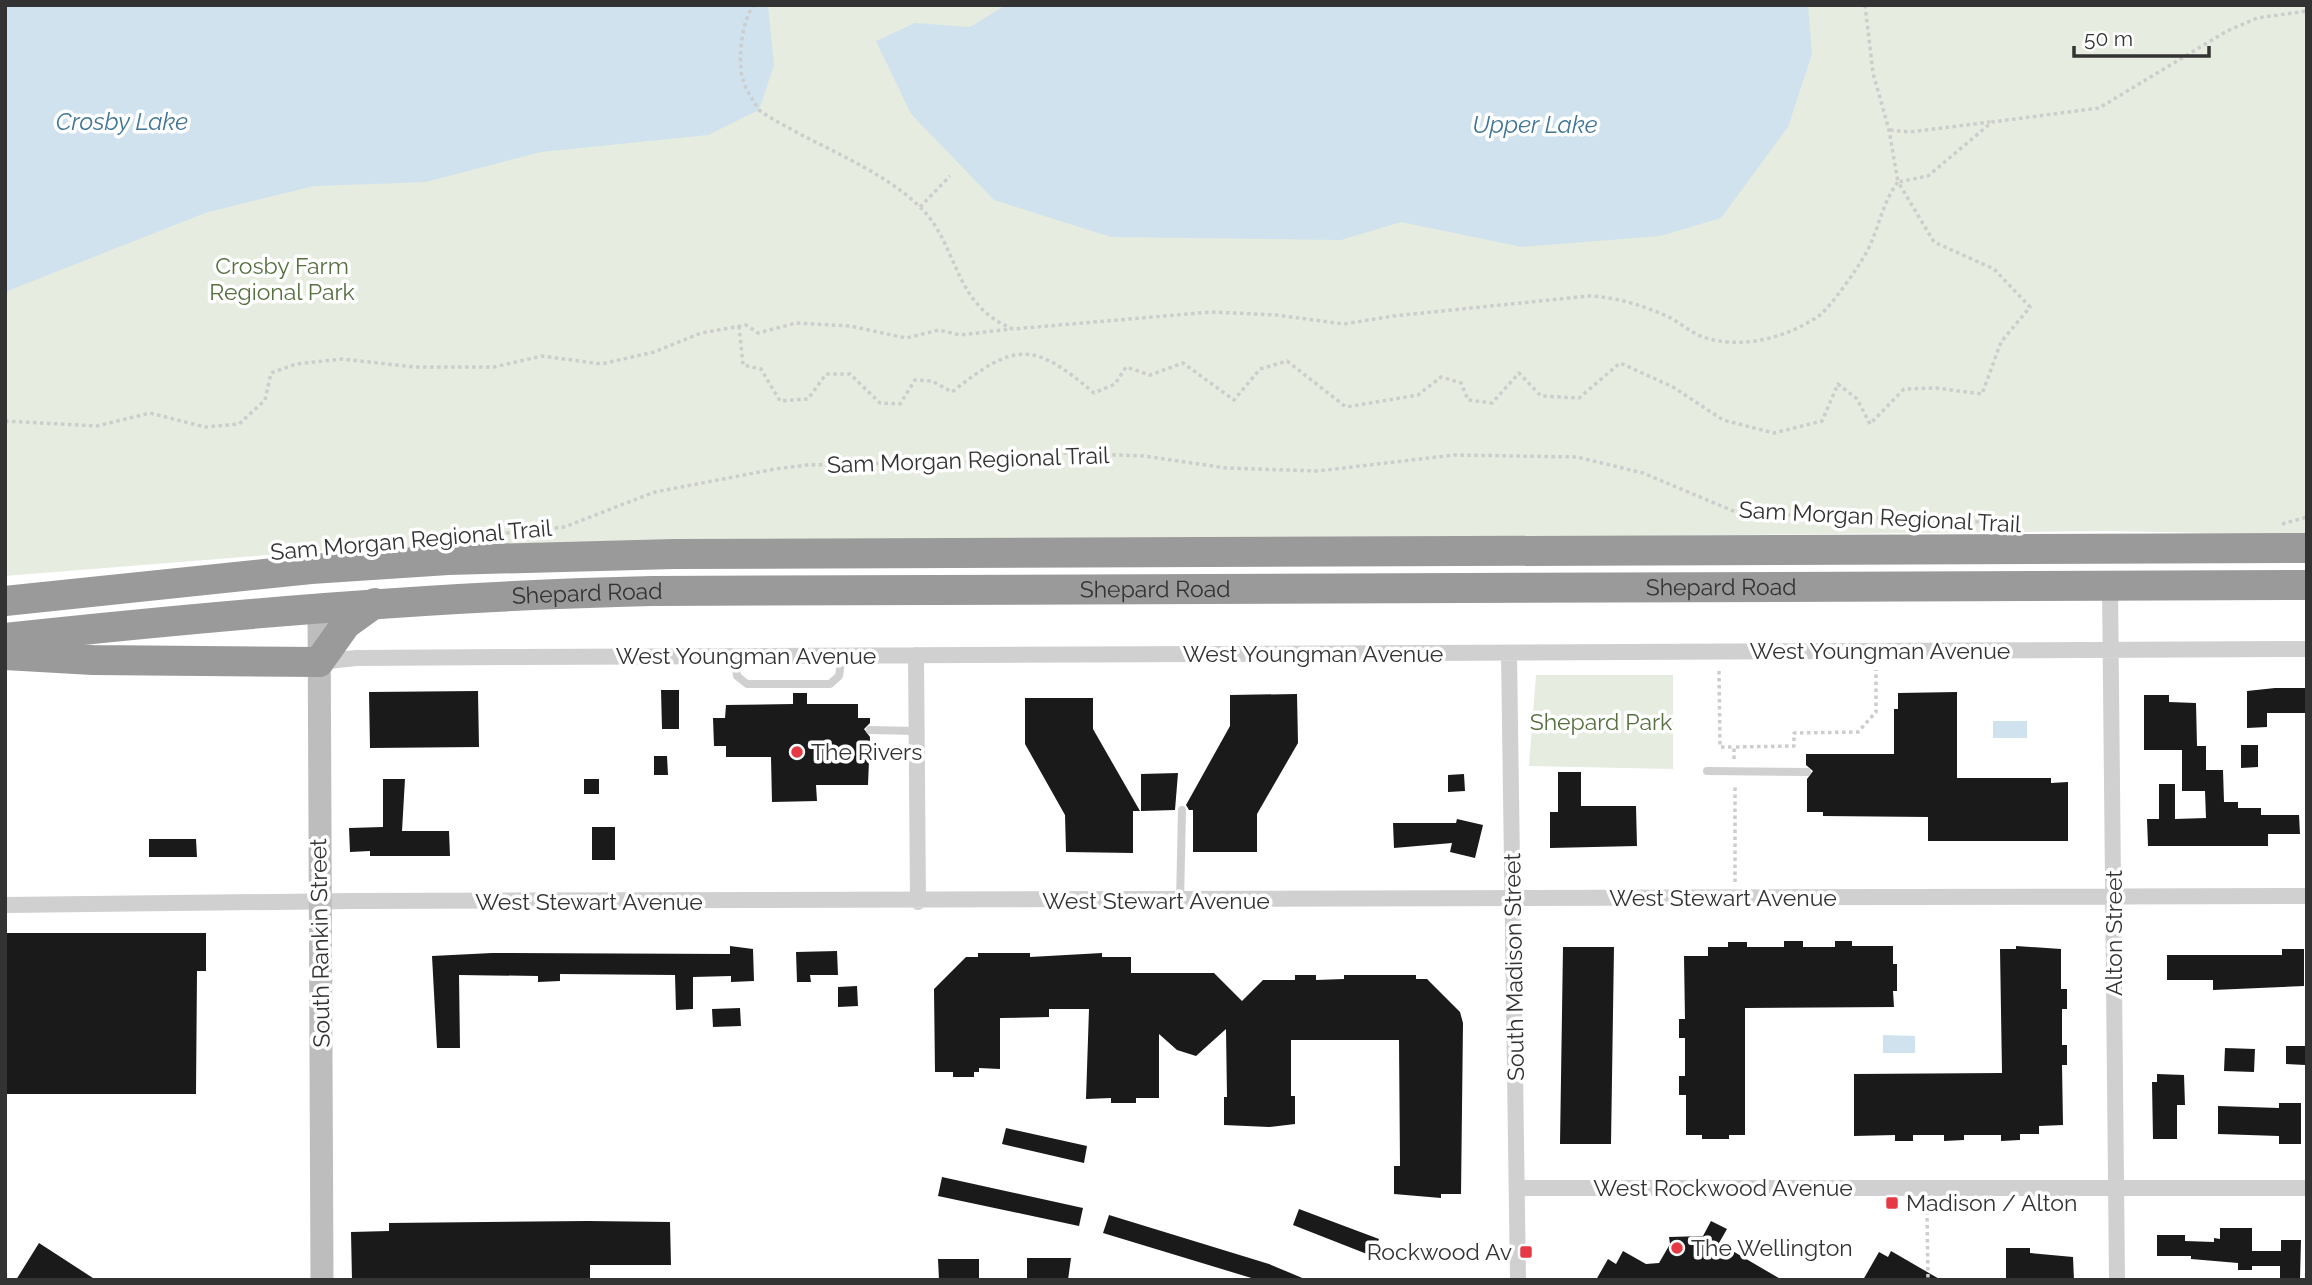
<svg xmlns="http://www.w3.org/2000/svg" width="2312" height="1285" font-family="Raleway,sans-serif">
	<rect width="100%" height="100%" fill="#fff"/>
	<path fill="#e6ecdf" d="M 5,5 L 2307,5 L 2307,535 L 2108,531 L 330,550 L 5,576 Z
		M 1536,675 L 1673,675 L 1673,769 L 1529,766 Z"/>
	<path fill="#cfe2ee" d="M 5,5 L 768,5 L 774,65 L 759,110 L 708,135 L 541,152 L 426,182 L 314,186 L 205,213 L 5,292 Z
		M 1006,5 L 1808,5 L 1812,54 L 1788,127 L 1721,218 L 1660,236 L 1522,247 L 1401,222 L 1341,240 L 1111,237 L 994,200 L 911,114 L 876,41 L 915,23 L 970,27 Z
		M 1993,721 L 2027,721 L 2027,738 L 1993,738 Z
		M 1883,1035 L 1915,1036 L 1915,1053 L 1883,1053 Z"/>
	<path fill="#1a1a1a" d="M 2275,688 L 2307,688 L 2307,713 L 2267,713 L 2267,727 L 2247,728 L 2247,691 Z
		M 661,690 L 679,690 L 679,729 L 662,729 Z
		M 478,691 L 479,747 L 370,748 L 369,692 Z
		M 1957,692 L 1957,778 L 2051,778 L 2051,783 L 2068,782 L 2068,841 L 1928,841 L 1928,817 L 1823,816 L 1823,812 L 1807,812 L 1807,779 L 1813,771 L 1806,765 L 1806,754 L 1894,754 L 1894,709 L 1898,709 L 1898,693 Z
		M 793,693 L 807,693 L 807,704 L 858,704 L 858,718 L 870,718 L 870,723 L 864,729 L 870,737 L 868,785 L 816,785 L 817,801 L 772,802 L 771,757 L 726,757 L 726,746 L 714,746 L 713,718 L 725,718 L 726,705 L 793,704 Z
		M 1297,694 L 1298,743 L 1257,814 L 1257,852 L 1193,852 L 1193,810 L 1189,810 L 1186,805 L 1230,726 L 1230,695 Z
		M 2144,695 L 2169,695 L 2169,702 L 2196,703 L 2197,746 L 2206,746 L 2206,770 L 2223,770 L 2224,802 L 2238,802 L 2238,808 L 2261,808 L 2261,815 L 2299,815 L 2300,834 L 2268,834 L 2268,846 L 2148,846 L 2147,819 L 2159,819 L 2159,784 L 2175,784 L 2175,819 L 2206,818 L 2205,791 L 2182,791 L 2182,750 L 2144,750 Z
		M 1025,698 L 1093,698 L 1093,729 L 1140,811 L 1133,811 L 1133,853 L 1066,852 L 1065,815 L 1025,744 Z
		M 2241,745 L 2258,745 L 2258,767 L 2241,768 Z
		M 654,756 L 667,756 L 668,775 L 654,775 Z
		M 1558,772 L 1581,772 L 1581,806 L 1636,806 L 1637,846 L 1550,848 L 1550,812 L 1558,812 Z
		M 1178,773 L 1175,810 L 1141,811 L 1141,774 Z
		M 1464,774 L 1465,791 L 1448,792 L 1448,775 Z
		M 383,779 L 405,779 L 402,831 L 449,831 L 450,856 L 370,856 L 370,851 L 350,852 L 349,828 L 383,827 Z
		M 584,779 L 599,779 L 599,794 L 584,794 Z
		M 1457,819 L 1483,825 L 1475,858 L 1450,852 L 1452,843 L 1394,848 L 1393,823 L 1456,823 Z
		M 592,827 L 615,827 L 615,860 L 592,860 Z
		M 149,839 L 196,839 L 197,857 L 149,857 Z
		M 5,933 L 206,933 L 206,971 L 197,971 L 196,1094 L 5,1094 Z
		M 1784,941 L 1803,941 L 1803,947 L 1835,947 L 1835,941 L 1852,941 L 1852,946 L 1893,946 L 1893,964 L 1897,964 L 1897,991 L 1893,991 L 1894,1007 L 1745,1008 L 1745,1135 L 1729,1135 L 1729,1139 L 1702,1139 L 1702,1135 L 1686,1135 L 1686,1095 L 1679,1095 L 1679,1076 L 1685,1076 L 1685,1038 L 1679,1038 L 1679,1019 L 1685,1019 L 1684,956 L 1708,956 L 1708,947 L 1728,947 L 1728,942 L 1747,942 L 1747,947 L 1784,947 Z
		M 730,946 L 753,949 L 754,981 L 731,982 L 731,976 L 693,977 L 693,1009 L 676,1010 L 675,975 L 560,974 L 560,981 L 538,982 L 538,976 L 459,975 L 460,1048 L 437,1048 L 432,956 L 492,953 L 730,954 Z
		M 2016,946 L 2061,949 L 2061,989 L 2067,989 L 2067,1009 L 2062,1009 L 2062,1045 L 2067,1045 L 2067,1065 L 2062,1065 L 2063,1125 L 2039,1126 L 2039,1134 L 2020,1134 L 2020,1140 L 2001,1141 L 2001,1135 L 1964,1135 L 1964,1140 L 1944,1141 L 1944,1135 L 1913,1135 L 1913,1141 L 1895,1141 L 1895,1135 L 1854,1136 L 1854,1074 L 2002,1073 L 2000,949 L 2016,949 Z
		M 1563,947 L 1614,947 L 1611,1144 L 1560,1144 Z
		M 2282,949 L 2304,949 L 2304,986 L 2213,990 L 2213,980 L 2167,980 L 2167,955 L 2282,955 Z
		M 837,951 L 838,975 L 810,975 L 811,982 L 797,982 L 796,952 Z
		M 978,953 L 1030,953 L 1030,957 L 1102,953 L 1102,957 L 1131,957 L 1131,973 L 1214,973 L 1242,1001 L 1263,980 L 1295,980 L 1295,975 L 1316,975 L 1316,980 L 1344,979 L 1344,975 L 1416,975 L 1416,979 L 1427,979 L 1460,1012 L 1463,1023 L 1461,1194 L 1441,1194 L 1441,1198 L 1394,1194 L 1394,1166 L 1400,1166 L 1399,1040 L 1291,1040 L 1291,1096 L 1295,1096 L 1295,1124 L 1269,1127 L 1224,1125 L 1224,1097 L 1227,1097 L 1226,1029 L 1196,1056 L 1177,1050 L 1159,1034 L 1159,1098 L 1136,1098 L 1136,1103 L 1111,1103 L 1111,1098 L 1086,1099 L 1089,1009 L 1049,1009 L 1049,1017 L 1000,1018 L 1000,1069 L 979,1068 L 979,1072 L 974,1072 L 974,1077 L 953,1077 L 953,1072 L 935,1072 L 934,989 L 966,957 L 978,957 Z
		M 857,986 L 858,1006 L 838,1007 L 838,987 Z
		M 740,1008 L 741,1026 L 713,1027 L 712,1009 Z
		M 2286,1046 L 2306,1046 L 2305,1065 L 2286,1064 Z
		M 2225,1048 L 2255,1049 L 2254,1072 L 2224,1071 Z
		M 2157,1074 L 2184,1075 L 2185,1105 L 2177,1105 L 2177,1139 L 2153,1139 L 2152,1082 L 2157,1082 Z
		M 2279,1103 L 2301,1103 L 2301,1144 L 2279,1144 L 2279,1136 L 2218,1134 L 2218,1106 L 2279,1108 Z
		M 1006,1128 L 1087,1146 L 1084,1163 L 1002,1144 Z
		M 942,1177 L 1083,1208 L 1079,1226 L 938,1196 Z
		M 1299,1209 L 1379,1239 L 1372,1256 L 1293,1225 Z
		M 1109,1215 L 1269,1264 L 1307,1280 L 1258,1280 L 1103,1233 Z
		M 588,1221 L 670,1222 L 671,1265 L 590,1265 L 590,1280 L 352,1280 L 351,1232 L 389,1231 L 389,1223 Z
		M 1711,1221 L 1727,1229 L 1719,1243 L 1782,1280 L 1596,1280 L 1608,1259 L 1616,1264 L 1623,1251 L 1646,1264 L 1659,1263 L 1670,1244 L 1669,1237 L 1703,1236 Z
		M 2220,1228 L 2252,1228 L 2252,1251 L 2281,1251 L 2281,1240 L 2301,1240 L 2300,1279 L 2280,1279 L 2280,1266 L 2252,1266 L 2252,1270 L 2238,1270 L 2238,1263 L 2191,1259 L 2191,1256 L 2157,1256 L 2157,1235 L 2185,1235 L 2185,1241 L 2214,1242 L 2214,1238 L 2220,1239 Z
		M 39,1243 L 96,1280 L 16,1280 Z
		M 2006,1248 L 2030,1248 L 2030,1253 L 2073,1257 L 2074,1280 L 2006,1280 Z
		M 1891,1251 L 1941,1280 L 1863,1280 L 1879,1252 L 1888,1257 Z
		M 1027,1258 L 1071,1258 L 1068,1280 L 1027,1280 Z
		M 938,1259 L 979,1259 L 979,1280 L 939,1280 Z"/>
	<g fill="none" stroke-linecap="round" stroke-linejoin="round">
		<path stroke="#cdcdcd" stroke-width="3.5" stroke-dasharray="3.5 3.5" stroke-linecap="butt" d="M 1865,5 L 1873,73 L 1889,130 L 1898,182 L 1928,176 L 1992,122 L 2099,108 L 2227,31 L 2257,18 L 2307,11
			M 1890,130 L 1910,132 L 1990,122
			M 920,207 L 950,176
			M 739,326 L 743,365 L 761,369 L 780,401 L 808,399 L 826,374 L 850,374 L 880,403 L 900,404 L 915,380 L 932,381 L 952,392 C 1015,342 1033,341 1094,393 L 1115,384 L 1126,367 L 1150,375 L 1183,363 L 1234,400 L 1260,369 L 1287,361 L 1346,407 L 1418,395 L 1441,377 L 1461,383 L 1468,400 L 1492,403 L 1519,373 L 1541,396 L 1579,398 L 1620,363 L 1673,387 L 1723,420 L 1774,433 L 1822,421 L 1838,384 L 1857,399 L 1870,424 L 1904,389 L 1936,388 L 1982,394 L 2001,342 L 2030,307 L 1994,269 L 1934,242 L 1898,182 C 1881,204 1879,231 1865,255 C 1857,269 1832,305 1820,315 C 1787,338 1741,350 1703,337 C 1691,333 1682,324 1671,318 C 1645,306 1617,297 1589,296 L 1393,316 L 1344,324 L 1276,315 L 1211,312 L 1013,329 C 951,304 960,245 919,206 C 876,165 810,144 760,111 C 752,99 745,89 742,76 C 738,58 742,19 754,5
			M 5,421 L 97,426 L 150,413 L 205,427 L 239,424 L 265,400 L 271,373 L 296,364 L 342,359 L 414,367 L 494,367 L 542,356 L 601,364 L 654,352 L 701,333 L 746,325 L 758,333 L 796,323 L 850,326 L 906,338 L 939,330 L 960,335 L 1011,329
			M 2282,524 L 2307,517
			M 506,533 L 564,527 L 655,492 L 775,469 L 807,465 L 962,462 L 1064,453 L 1144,456 L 1226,468 L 1318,471 L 1454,455 L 1577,457 L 1643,473 L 1738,513 L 2012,523
			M 1719,671 L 1720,747 L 1734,747
			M 1734,759 L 1734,747 L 1794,746 L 1794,733 L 1858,732 L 1876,712 L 1876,670
			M 1735,882 L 1735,784
			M 1927,1211 L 1928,1280"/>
		<path stroke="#d0d0d0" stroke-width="8" d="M 734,656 L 737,676 L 747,684 L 830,684 L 839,676 L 842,656
			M 870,730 L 916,731
			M 1707,771 L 1807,772
			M 1180,901 L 1182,810"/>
		<path stroke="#d0d0d0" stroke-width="16" d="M 2110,585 L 2117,1280
			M 1509,654 L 1518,1280
			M 916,655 L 918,902
			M 319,662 L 356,658 L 519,657 L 2307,649
			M 5,905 L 353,901 L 2307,896
			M 1517,1188 L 2307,1188"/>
		<path stroke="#bdbdbd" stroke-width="23" d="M 319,607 L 322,1280"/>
		<g stroke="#9a9a9a" stroke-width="30">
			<path d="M 5,601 L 311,569 L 448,560 L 674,554 L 2307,548"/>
			<path id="s1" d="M 5,638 C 221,615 435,596 652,591 L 2307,585"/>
			<path d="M 5,655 L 93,660 L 319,662 L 346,624 L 375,603"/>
		</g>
	</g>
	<g fill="#e63946" stroke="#fff" stroke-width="2.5">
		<circle cx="797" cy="752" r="7"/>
		<rect x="1885" y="1196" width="14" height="14" rx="3.5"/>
		<circle cx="1677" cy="1248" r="7"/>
		<rect x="1519" y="1245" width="14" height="14" rx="3.5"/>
	</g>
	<g text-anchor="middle" stroke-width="7" stroke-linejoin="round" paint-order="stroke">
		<g font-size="23" fill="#56703f" stroke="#fff">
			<text x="282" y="274">Crosby Farm<tspan x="282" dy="26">Regional Park</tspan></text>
			<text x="1601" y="730">Shepard Park</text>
		</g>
		<g font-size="23" fill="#333" stroke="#fff">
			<text transform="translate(968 460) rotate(-2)" y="8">Sam Morgan Regional Trail</text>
			<text transform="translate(1880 517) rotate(3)" y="8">Sam Morgan Regional Trail</text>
			<text transform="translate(411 540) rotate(-5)" y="8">Sam Morgan Regional Trail</text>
			<text dy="8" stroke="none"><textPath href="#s1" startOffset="1718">Shepard Road</textPath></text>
			<text dy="8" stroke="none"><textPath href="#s1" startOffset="1152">Shepard Road</textPath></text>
			<text dy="8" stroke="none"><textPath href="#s1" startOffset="584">Shepard Road</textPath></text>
			<text x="1880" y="659">West Youngman Avenue</text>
			<text x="1313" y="662">West Youngman Avenue</text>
			<text x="746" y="664">West Youngman Avenue</text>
			<text x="1723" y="906">West Stewart Avenue</text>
			<text x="1156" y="909">West Stewart Avenue</text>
			<text x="589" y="910">West Stewart Avenue</text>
			<text transform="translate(2114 933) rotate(-90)" y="8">Alton Street</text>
			<text transform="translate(320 943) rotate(-91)" y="8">South Rankin Street</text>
			<text transform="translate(1514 967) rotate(-91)" y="8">South Madison Street</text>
			<text x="1723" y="1196">West Rockwood Avenue</text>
		</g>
		<g font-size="23" fill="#333" stroke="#fff" text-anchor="start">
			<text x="811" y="760">The Rivers</text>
			<text x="1906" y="1211">Madison / Alton</text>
			<text x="1691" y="1256">The Wellington</text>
			<text x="1512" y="1260" text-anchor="end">Rockwood Av</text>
		</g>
		<g font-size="24" font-style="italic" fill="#3f7597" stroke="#fff">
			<text x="122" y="130">Crosby Lake</text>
			<text x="1535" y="133">Upper Lake</text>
		</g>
	</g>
	<rect width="2312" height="1285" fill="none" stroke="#333333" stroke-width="14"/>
	<path d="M2074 46v10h135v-10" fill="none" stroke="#333333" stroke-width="3.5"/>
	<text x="2084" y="46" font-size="21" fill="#333333" stroke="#ffffff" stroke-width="5" paint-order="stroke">50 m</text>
</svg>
